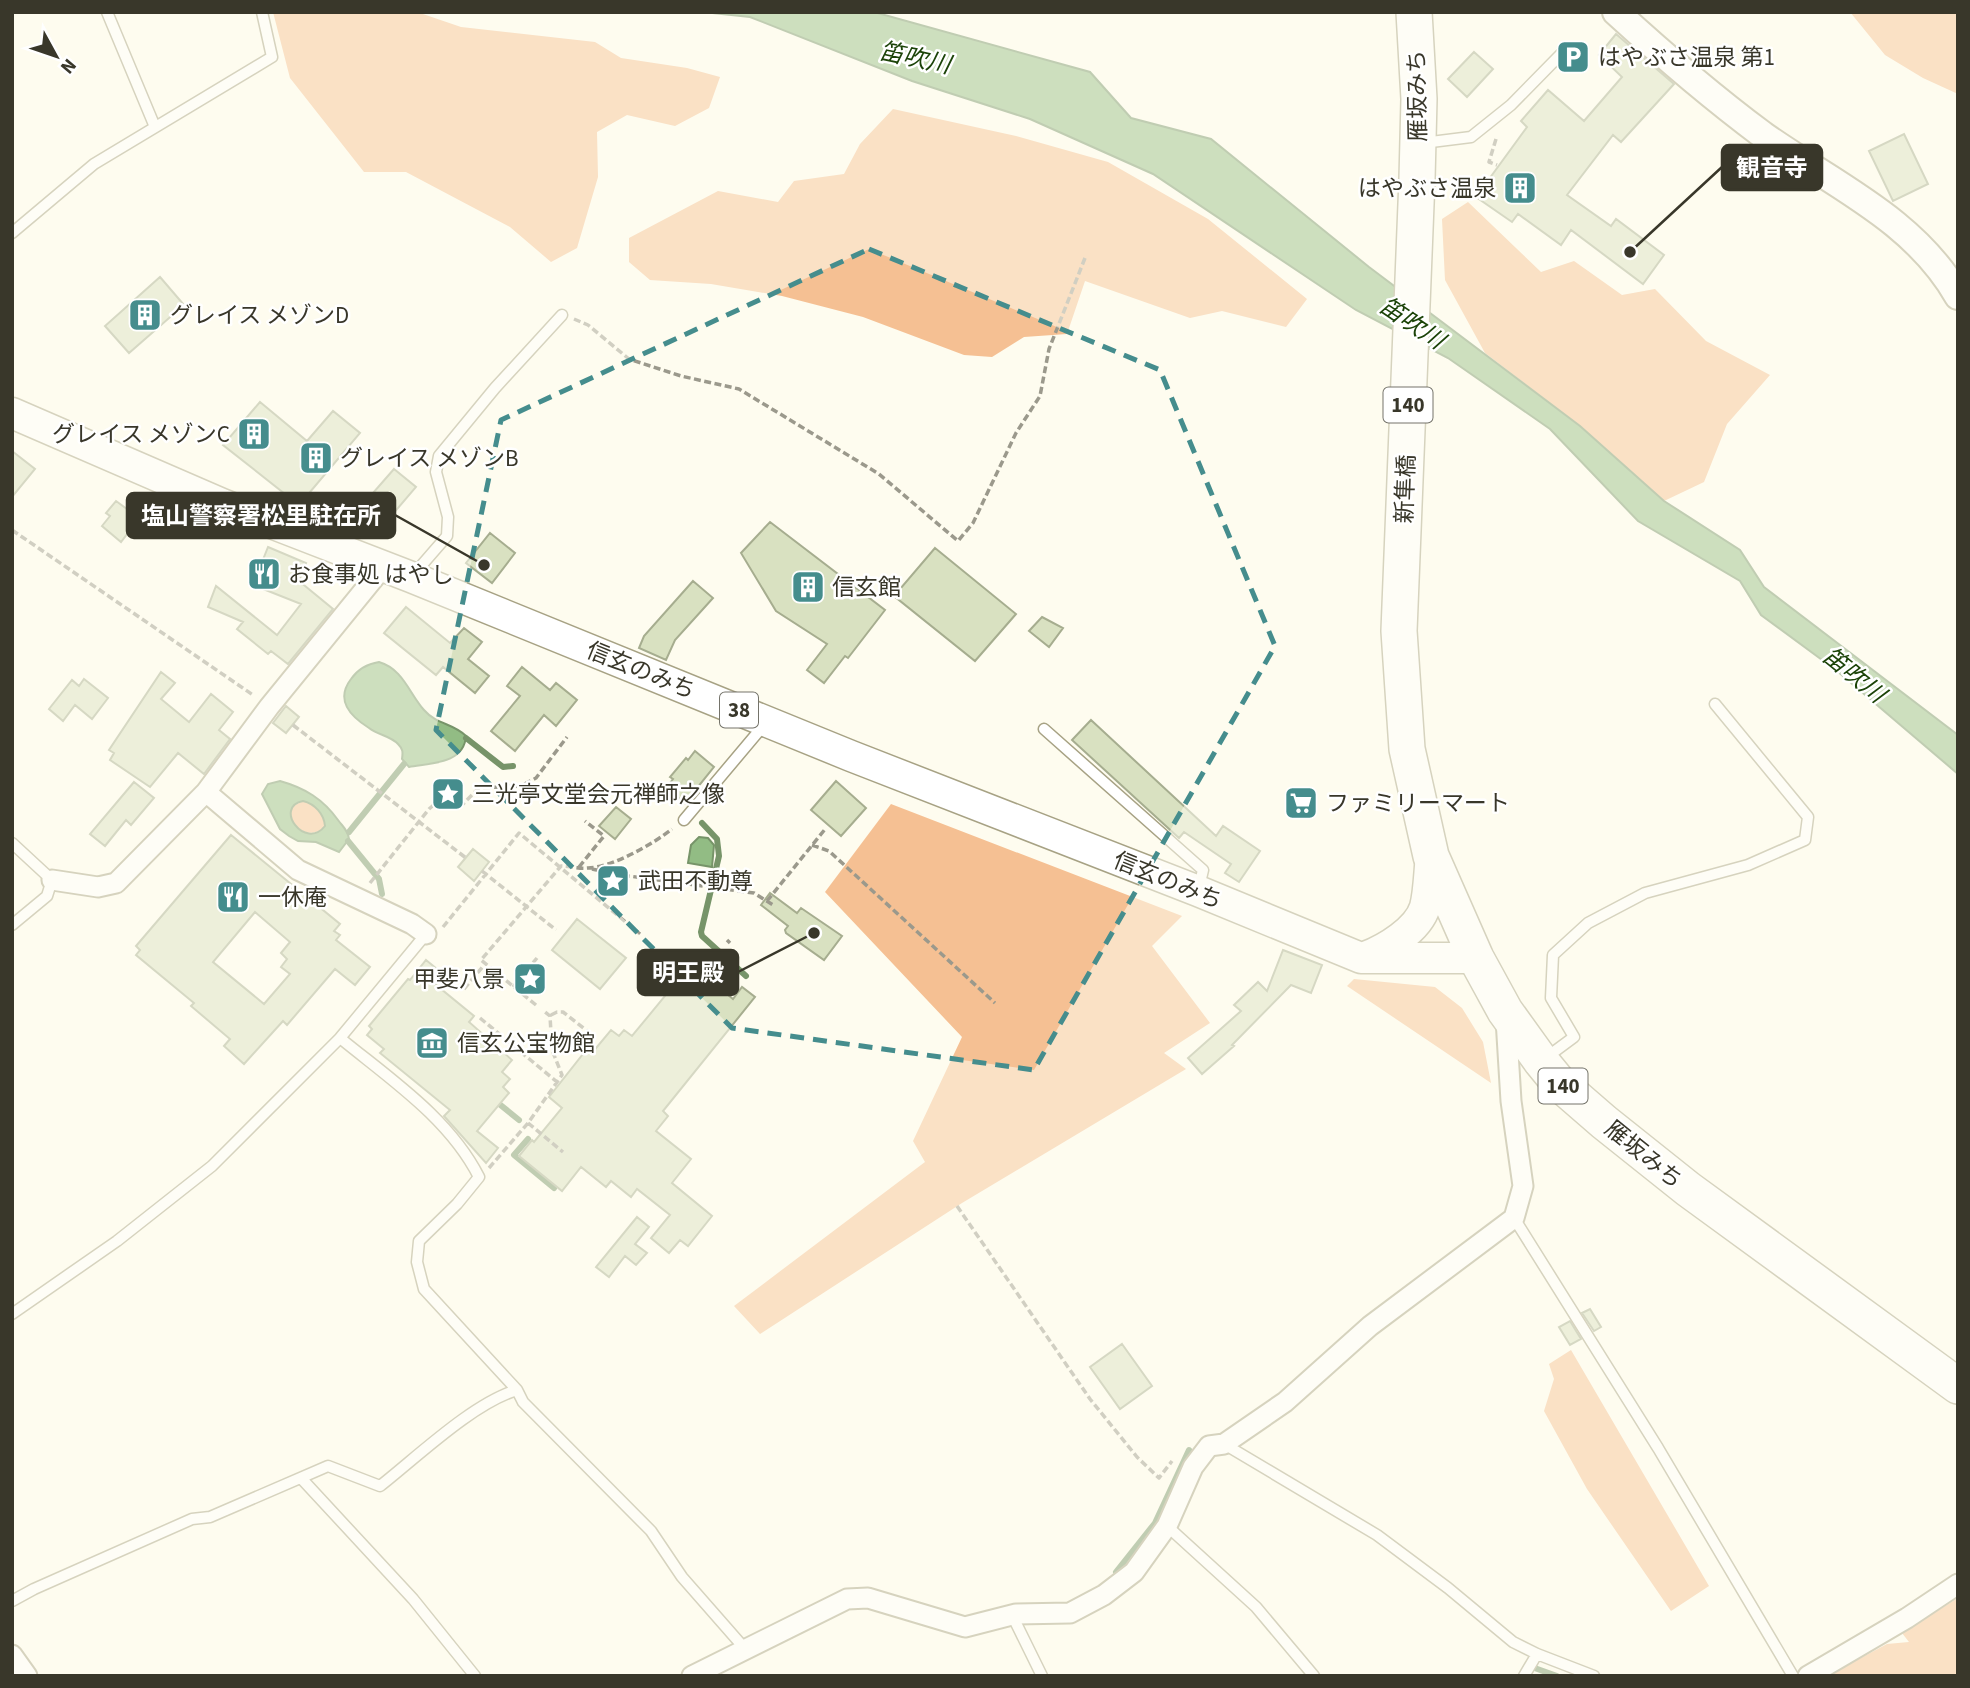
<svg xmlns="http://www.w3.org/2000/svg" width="1970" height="1688" font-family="'Source Sans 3','Noto Sans JP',sans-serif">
	<rect width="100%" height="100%" fill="#fefcef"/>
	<path fill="#f5c093" d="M 273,12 L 417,12 L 461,27 L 595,42 L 621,58 L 687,68 L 720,77 L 709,108 L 675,126 L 627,115 L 597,132 L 598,177 L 577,248 L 551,262 L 510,227 L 406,172 L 364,172 L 290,78 Z
		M 1850,12 L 1958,12 L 1958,94 L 1923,78 L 1885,55 Z
		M 893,109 L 1016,136 L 1108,162 L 1208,219 L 1307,299 L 1286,327 L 1222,311 L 1190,318 L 1085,281 L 1067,334 L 1024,337 L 992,357 L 964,355 L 863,317 L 782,296 L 711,284 L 650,280 L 629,262 L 629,238 L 718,191 L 778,202 L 794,181 L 844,174 L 860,144 Z
		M 1468,202 L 1541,272 L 1574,261 L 1622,295 L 1655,289 L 1706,341 L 1770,375 L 1727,424 L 1704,482 L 1664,501 L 1580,426 L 1485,353 L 1445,280 L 1442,219 Z
		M 303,801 C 315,804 324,814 325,826 C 311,842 287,827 291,807 Z
		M 891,804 L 1182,916 L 1152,946 L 1210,1023 L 1164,1053 L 1186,1069 L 962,1203 L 760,1334 L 734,1306 L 925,1162 L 913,1141 L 962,1037 L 825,892 Z
		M 1354,979 L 1435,987 L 1462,1008 L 1483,1042 L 1491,1083 L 1347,986 Z
		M 1571,1350 L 1709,1586 L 1671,1611 L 1587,1489 L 1544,1411 L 1554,1379 L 1549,1364 Z
		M 1958,1598 L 1958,1676 L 1827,1676 L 1887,1644 L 1909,1642 L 1902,1633 Z"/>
	<path fill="#92bc84" stroke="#779469" stroke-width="2" fill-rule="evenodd" d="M 703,12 L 874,12 L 1090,72 L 1131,118 L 1211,139 L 1369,267 L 1580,426 L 1664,501 L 1740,550 L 1764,587 L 1958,735 L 1958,774 L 1837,671 L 1761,615 L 1740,581 L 1638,521 L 1550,429 L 1448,358 L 1356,310 L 1153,174 L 1030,119 L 912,81 L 750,17 Z
		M 379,662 C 403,669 409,693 424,710 C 437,725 453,723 466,736 C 464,764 431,763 409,767 L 402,759 C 403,752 403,749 398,744 C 391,736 378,735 369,728 C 350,716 335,700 351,679 C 358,669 366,664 379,662 Z
		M 280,781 C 305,788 323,799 338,820 C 343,827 348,830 349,839 L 339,852 L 316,842 L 298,841 L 289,836 L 280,829 L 262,794 L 268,784 ZM 303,801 C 315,804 324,814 325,826 C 305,851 273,807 303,801 Z
		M 699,837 L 708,838 L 714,845 L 712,867 L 688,863 L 691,845 Z"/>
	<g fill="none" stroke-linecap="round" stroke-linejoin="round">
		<path stroke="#779469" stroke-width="6" d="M 466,738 L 503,767 L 513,766
			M 702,823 L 717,839 L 719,856 L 701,932 L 702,936 L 746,976
			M 349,832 L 404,764
			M 348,841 L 379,879 L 382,894
			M 493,1099 L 519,1120
			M 528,1139 L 514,1155 L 554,1188
			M 1116,1572 L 1155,1523 L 1189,1450
			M 1529,1666 L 1557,1676"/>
	</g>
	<path fill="#d9e1c1" stroke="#a6ad8f" stroke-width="2" fill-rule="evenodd" d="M 1616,34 L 1674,84 L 1621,142 L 1613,135 L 1567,195 L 1611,226 L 1616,219 L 1664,255 L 1643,284 L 1571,230 L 1561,245 L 1518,214 L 1512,222 L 1476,197 L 1527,127 L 1521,121 L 1548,90 L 1584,121 L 1622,77 L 1599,55 Z
		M 1474,52 L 1493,69 L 1467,97 L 1448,79 Z
		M 1904,134 L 1928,184 L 1893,201 L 1869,151 Z
		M 160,277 L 184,305 L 129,353 L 105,326 Z
		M 260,402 L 307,441 L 333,411 L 360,433 L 299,505 L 223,445 Z
		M 12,451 L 35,469 L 12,497 Z
		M 394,469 L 416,487 L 374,536 L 352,517 Z
		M 116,501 L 131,512 L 129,515 L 137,521 L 121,542 L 102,526 L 110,516 L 106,513 Z
		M 770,522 L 885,610 L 848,658 L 845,656 L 824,683 L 807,670 L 827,644 L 776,611 L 741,553 Z
		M 490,533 L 515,553 L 492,583 L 466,563 Z
		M 268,547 L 306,563 L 299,581 L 333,609 L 288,664 L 271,651 L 268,654 L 237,629 L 243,622 L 208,607 L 216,586 L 277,635 L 301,604 L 253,585 Z
		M 935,548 L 1016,614 L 975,661 L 894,596 Z
		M 693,581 L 713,598 L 675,640 L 666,660 L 639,648 L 644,636 Z
		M 406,607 L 450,643 L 464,628 L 482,642 L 468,659 L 489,676 L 475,693 L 443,667 L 436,675 L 384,633 Z
		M 1042,617 L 1063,628 L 1049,647 L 1029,631 Z
		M 522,667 L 550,690 L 556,683 L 577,700 L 556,726 L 544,715 L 515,751 L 491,731 L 520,696 L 507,686 Z
		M 161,672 L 175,683 L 161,699 L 189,722 L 211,694 L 233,712 L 219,730 L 230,739 L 204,774 L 178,753 L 150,787 L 110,760 L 114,753 L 109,750 Z
		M 84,679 L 108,698 L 92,719 L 75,705 L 63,721 L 49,709 L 72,680 L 79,686 Z
		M 286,706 L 299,717 L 286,733 L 273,723 Z
		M 1091,720 L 1216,836 L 1223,826 L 1260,851 L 1239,882 L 1225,873 L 1231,864 L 1184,832 L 1179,838 L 1072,740 Z
		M 695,751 L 714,767 L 685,803 L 666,788 L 673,779 L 670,777 L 686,758 L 688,760 Z
		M 836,781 L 866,808 L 841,836 L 811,810 Z
		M 134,782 L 154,798 L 131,825 L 126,820 L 105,846 L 90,834 Z
		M 616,807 L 631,819 L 615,839 L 599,826 Z
		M 231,835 L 340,924 L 334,931 L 340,935 L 336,940 L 370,967 L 355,985 L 335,969 L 287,1025 L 283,1021 L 244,1064 L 224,1046 L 230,1039 L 191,1006 L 194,1003 L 136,955 L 140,950 L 136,946 ZM 255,912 L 290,942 L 281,953 L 287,959 L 281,967 L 290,974 L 264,1004 L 213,962 Z
		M 473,849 L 489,862 L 474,881 L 458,867 Z
		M 770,893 L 797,913 L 801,908 L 842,936 L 824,960 L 786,933 L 785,930 L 788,926 L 761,905 Z
		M 577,919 L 626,958 L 600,989 L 552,950 Z
		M 1283,950 L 1322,965 L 1311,993 L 1291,985 L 1232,1045 L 1234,1046 L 1202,1074 L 1188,1058 L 1241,1011 L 1234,1005 L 1258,982 L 1267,991 Z
		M 426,960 L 443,974 L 435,984 L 474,1016 L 469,1022 L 512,1060 L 502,1072 L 510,1079 L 503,1087 L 509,1093 L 477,1131 L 498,1148 L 486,1163 L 444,1116 L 450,1110 L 380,1053 L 384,1049 L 367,1035 L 372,1029 L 369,1026 L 408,979 L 410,980 Z
		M 687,961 L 733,999 L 742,987 L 755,997 L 663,1111 L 668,1116 L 656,1131 L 691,1159 L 672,1183 L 712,1216 L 688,1246 L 680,1240 L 669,1253 L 651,1238 L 670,1215 L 637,1189 L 631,1197 L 611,1181 L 606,1187 L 581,1167 L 562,1191 L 519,1156 L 532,1140 L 534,1142 L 562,1108 L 549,1097 L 587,1049 L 592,1053 L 611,1030 L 619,1036 L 624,1030 L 632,1036 L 679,979 L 675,976 Z
		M 637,1217 L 649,1227 L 635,1244 L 647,1253 L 636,1265 L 625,1256 L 609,1277 L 596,1267 Z
		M 1590,1309 L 1601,1327 L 1594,1331 L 1582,1313 Z
		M 1570,1321 L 1581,1339 L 1570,1345 L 1559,1327 Z
		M 1122,1344 L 1152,1386 L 1120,1409 L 1090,1367 Z"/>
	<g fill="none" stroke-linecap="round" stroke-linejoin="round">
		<defs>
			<path id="lane" d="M 107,12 L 155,127
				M 1423,143 L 1471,137 L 1511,105 L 1563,52
				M 12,233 L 94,164 L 272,57 L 262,12
				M 414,574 L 447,536 L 448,517 L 436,472 L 439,456 L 495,388 L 562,315
				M 1044,729 L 1203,870 L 1199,887
				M 684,820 L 764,725
				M 12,843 L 52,880 L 47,896 L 12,925
				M 340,1038 C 390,1079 449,1118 479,1177 L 457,1204 L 419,1241 L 417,1262 L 424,1289 L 517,1390 L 523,1402 L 651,1531 L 682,1577 L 746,1650
				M 1547,1057 L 1574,1037 L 1551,998 L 1553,955 L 1588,923 L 1645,893 L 1748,865 L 1805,840 L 1808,817 L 1715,704
				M 1514,1218 L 1658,1448 L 1793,1676
				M 12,1314 L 117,1241 L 212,1166 L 340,1038 L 426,934
				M 1224,1444 L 1377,1535 L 1448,1588 L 1513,1642 L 1537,1654 L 1594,1676
				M 301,1478 L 413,1599 L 475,1676
				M 1167,1526 L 1256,1607 L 1314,1676
				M 12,1601 L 34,1589 L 192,1519 L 210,1517 L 328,1466 L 380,1486 C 417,1457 473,1403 517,1390
				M 1012,1615 L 1042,1676
				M 1524,1676 L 1537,1654"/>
			<path id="street" d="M 206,792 L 298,870 L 412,924 L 426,934
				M 52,880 L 98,887 L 116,883 L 206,792 L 269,707 L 383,567
				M 12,1655 L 27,1676
				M 692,1676 L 847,1599 L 868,1598 L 965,1627 L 1016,1614 L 1070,1613 L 1104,1595 L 1134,1572 L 1167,1526 L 1193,1467 L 1209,1446 L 1224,1444 L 1285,1402 L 1370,1326 L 1514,1218 L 1523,1186 L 1511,1101 L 1506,1019
				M 1808,1676 L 1907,1618 L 1958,1584"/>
			<path id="secondary" d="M 1616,12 C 1663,55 1712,97 1763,135 C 1832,184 1914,219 1958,296"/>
			<path id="primary" d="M 12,413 L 222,504 L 411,577 L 851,756 L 1198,891 L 1361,958 L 1476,958
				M 1365,957 C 1386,949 1418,930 1425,907 C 1429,892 1429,873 1431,856"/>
			<path id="highway" d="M 1414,12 L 1419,99 L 1417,179 L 1399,631 L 1407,749 L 1431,856 L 1476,958 L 1505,1011 L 1541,1061 L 1559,1083 L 1604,1122 L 1688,1189 L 1958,1386"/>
		</defs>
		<use href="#lane" stroke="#a7a284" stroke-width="13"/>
		<use href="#street" stroke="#a7a284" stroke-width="23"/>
		<use href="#secondary" stroke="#a7a284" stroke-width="30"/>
		<use href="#primary" stroke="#a7a284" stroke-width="33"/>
		<use href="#highway" stroke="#a7a284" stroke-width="38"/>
		<path stroke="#9b998c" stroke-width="3.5" stroke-dasharray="7 3.5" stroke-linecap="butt" d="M 1496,139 L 1489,162 L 1497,165
			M 574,319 L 588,325 L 629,359 L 681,376 L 739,389 L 879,474 L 958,541 L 973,523 L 1016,433 L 1040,396 L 1049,349 L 1085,258
			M 12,530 L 253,695
			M 293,725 L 466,858
			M 812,845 L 829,851 L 995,1003
			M 579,867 L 604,836 L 585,821
			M 592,869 L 614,874 L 754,893 L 773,905
			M 482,871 L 556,930
			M 370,883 L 429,809 L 436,803 L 463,804 L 479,788 L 521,786 L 536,778 L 567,737
			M 767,901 L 826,828
			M 443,927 L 519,833 L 640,934
			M 727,940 L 730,943
			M 513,987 L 537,958
			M 464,989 L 485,964
			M 536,1005 L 481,960 L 561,866 C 569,866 579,869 588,868 C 613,867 653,844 672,829
			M 551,1015 L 557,1012 L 563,1012 L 595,1037
			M 480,1018 L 557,1082
			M 528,1123 L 563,1152
			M 489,1168 L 528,1123 L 562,1075 L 552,1050 L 550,1016 L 545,1012
			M 957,1206 L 1090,1399 L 1137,1457 L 1159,1478 L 1172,1461"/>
		<use href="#lane" stroke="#fff" stroke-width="10"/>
		<use href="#street" stroke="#fff" stroke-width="19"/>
		<use href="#secondary" stroke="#fff" stroke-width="26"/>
		<use href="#primary" stroke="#fff" stroke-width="30"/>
		<use href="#highway" stroke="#fff" stroke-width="35"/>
	</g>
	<path d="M0 0H1970V1688H0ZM 869,249 L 1160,370 L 1275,646 L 1034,1070 L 732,1028 L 436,730 L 501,420 Z" fill="#fefcef" fill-opacity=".55" fill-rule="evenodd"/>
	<path fill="none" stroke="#458d8d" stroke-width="5" stroke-dasharray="14 9" stroke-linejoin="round" d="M 869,249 L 1160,370 L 1275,646 L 1034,1070 L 732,1028 L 436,730 L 501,420 Z"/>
	<defs>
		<symbol id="parking-square" viewBox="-11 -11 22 22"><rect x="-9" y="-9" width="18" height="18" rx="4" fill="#458d8d" stroke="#fff"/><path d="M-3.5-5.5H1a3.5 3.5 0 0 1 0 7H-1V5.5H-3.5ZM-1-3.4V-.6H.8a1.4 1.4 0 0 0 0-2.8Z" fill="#fff"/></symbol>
		<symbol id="building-square" viewBox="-11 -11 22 22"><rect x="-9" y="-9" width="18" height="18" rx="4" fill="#458d8d" stroke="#fff"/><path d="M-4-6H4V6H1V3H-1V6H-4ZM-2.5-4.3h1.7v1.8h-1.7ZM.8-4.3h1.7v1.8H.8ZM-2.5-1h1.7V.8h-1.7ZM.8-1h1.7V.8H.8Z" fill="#fff"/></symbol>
		<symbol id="restaurant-square" viewBox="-11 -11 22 22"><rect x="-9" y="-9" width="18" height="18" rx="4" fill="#458d8d" stroke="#fff"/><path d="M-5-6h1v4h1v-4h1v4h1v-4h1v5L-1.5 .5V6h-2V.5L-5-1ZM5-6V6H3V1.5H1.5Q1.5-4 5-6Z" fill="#fff"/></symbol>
		<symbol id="sight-square" viewBox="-11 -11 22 22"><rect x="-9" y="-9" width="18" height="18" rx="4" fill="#458d8d" stroke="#fff"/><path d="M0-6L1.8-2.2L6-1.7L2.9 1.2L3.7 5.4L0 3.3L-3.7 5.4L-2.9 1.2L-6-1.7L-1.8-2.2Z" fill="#fff"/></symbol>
		<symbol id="supermarket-square" viewBox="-11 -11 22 22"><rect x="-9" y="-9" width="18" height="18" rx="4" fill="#458d8d" stroke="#fff"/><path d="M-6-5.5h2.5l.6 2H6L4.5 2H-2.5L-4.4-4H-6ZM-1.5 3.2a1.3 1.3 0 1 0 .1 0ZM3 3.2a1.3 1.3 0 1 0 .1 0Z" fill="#fff"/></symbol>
		<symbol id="museum-square" viewBox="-11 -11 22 22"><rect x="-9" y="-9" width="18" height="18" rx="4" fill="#458d8d" stroke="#fff"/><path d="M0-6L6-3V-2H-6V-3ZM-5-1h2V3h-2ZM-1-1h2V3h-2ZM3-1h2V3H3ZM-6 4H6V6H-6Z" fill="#fff"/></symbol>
	</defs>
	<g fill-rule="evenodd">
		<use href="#parking-square" x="1554" y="38" width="38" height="38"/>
		<use href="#building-square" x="1501" y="169" width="38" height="38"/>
		<use href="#building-square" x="126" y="296" width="38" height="38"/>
		<use href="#building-square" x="235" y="415" width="38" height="38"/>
		<use href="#building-square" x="297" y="439" width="38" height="38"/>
		<use href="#restaurant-square" x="245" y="555" width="38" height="38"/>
		<use href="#building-square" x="789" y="568" width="38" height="38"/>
		<use href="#sight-square" x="429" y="775" width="38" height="38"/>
		<use href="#supermarket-square" x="1282" y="784" width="38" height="38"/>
		<use href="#sight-square" x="594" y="862" width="38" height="38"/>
		<use href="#restaurant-square" x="214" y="878" width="38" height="38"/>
		<use href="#sight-square" x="511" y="960" width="38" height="38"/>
		<use href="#museum-square" x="413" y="1024" width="38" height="38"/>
	</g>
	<g text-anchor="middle" stroke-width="5" stroke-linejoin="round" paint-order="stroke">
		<g fill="#fff" stroke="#74736a" stroke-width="2">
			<rect x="1383.5" y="387.5" width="49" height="35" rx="5"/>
			<rect x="720" y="692.5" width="38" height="35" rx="5"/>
			<rect x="1538.5" y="1068.5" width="49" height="35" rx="5"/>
		</g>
		<g font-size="21" font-weight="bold" fill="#39372a">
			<text x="1408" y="412">140</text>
			<text x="739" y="717">38</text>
			<text x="1563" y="1093">140</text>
		</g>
		<g font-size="23" fill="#39372a" stroke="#fff" text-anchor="start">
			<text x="1598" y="65">はやぶさ温泉 第1</text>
			<text x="1496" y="196" text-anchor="end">はやぶさ温泉</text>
			<text x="170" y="323">グレイス メゾンD</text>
			<text x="230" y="442" text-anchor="end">グレイス メゾンC</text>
			<text x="340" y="466">グレイス メゾンB</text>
			<text x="288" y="582">お食事処 はやし</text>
			<text x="832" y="595">信玄館</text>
			<text x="472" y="802">三光亭文堂会元禅師之像</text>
			<text x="1326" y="811">ファミリーマート</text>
			<text x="638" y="889">武田不動尊</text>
			<text x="258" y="905">一休庵</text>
			<text x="505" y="987" text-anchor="end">甲斐八景</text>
			<text x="457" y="1051">信玄公宝物館</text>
		</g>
		<g font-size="23" fill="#39372a" stroke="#fff">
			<text transform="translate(1417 96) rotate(-91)" y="8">雁坂みち</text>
			<text transform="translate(1405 489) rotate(-88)" y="8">新隼橋</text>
			<text transform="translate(641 670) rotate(22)" y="8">信玄のみち</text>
			<text transform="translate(1168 880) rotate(22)" y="8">信玄のみち</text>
			<text transform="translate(1644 1154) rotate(39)" y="8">雁坂みち</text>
		</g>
		<g font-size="24" font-style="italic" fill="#1b4308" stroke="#fff">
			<text transform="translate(915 58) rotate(12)" y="8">笛吹川</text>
			<text transform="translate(1412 323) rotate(34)" y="8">笛吹川</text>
			<text transform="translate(1854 675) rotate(39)" y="8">笛吹川</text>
		</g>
	</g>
	<path fill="none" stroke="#39372a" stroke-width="2.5" d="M1630 252L1722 167M484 565L395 515M814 933L738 972"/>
	<g fill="#39372a" stroke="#fff" stroke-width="2.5">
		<circle cx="1630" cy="252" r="7"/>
		<circle cx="484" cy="565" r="7"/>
		<circle cx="814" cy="933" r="7"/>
	</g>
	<g fill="#39372a" stroke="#39372a" stroke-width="2.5">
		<rect x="1722" y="145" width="100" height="45" rx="7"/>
		<rect x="127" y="493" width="268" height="45" rx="7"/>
		<rect x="638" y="950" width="100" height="45" rx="7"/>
	</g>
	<g font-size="24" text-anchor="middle" font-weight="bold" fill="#fff">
		<text x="1772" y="176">観音寺</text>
		<text x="261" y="524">塩山警察署松里駐在所</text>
		<text x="688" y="981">明王殿</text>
	</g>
	<rect width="1970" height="1688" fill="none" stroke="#39372a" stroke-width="28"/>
	<g transform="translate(56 56) rotate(130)" stroke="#ffffff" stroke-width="5" paint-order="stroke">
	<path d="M0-5L12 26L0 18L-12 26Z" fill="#39372a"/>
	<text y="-10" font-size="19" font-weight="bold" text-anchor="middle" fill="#39372a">N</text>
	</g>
</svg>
